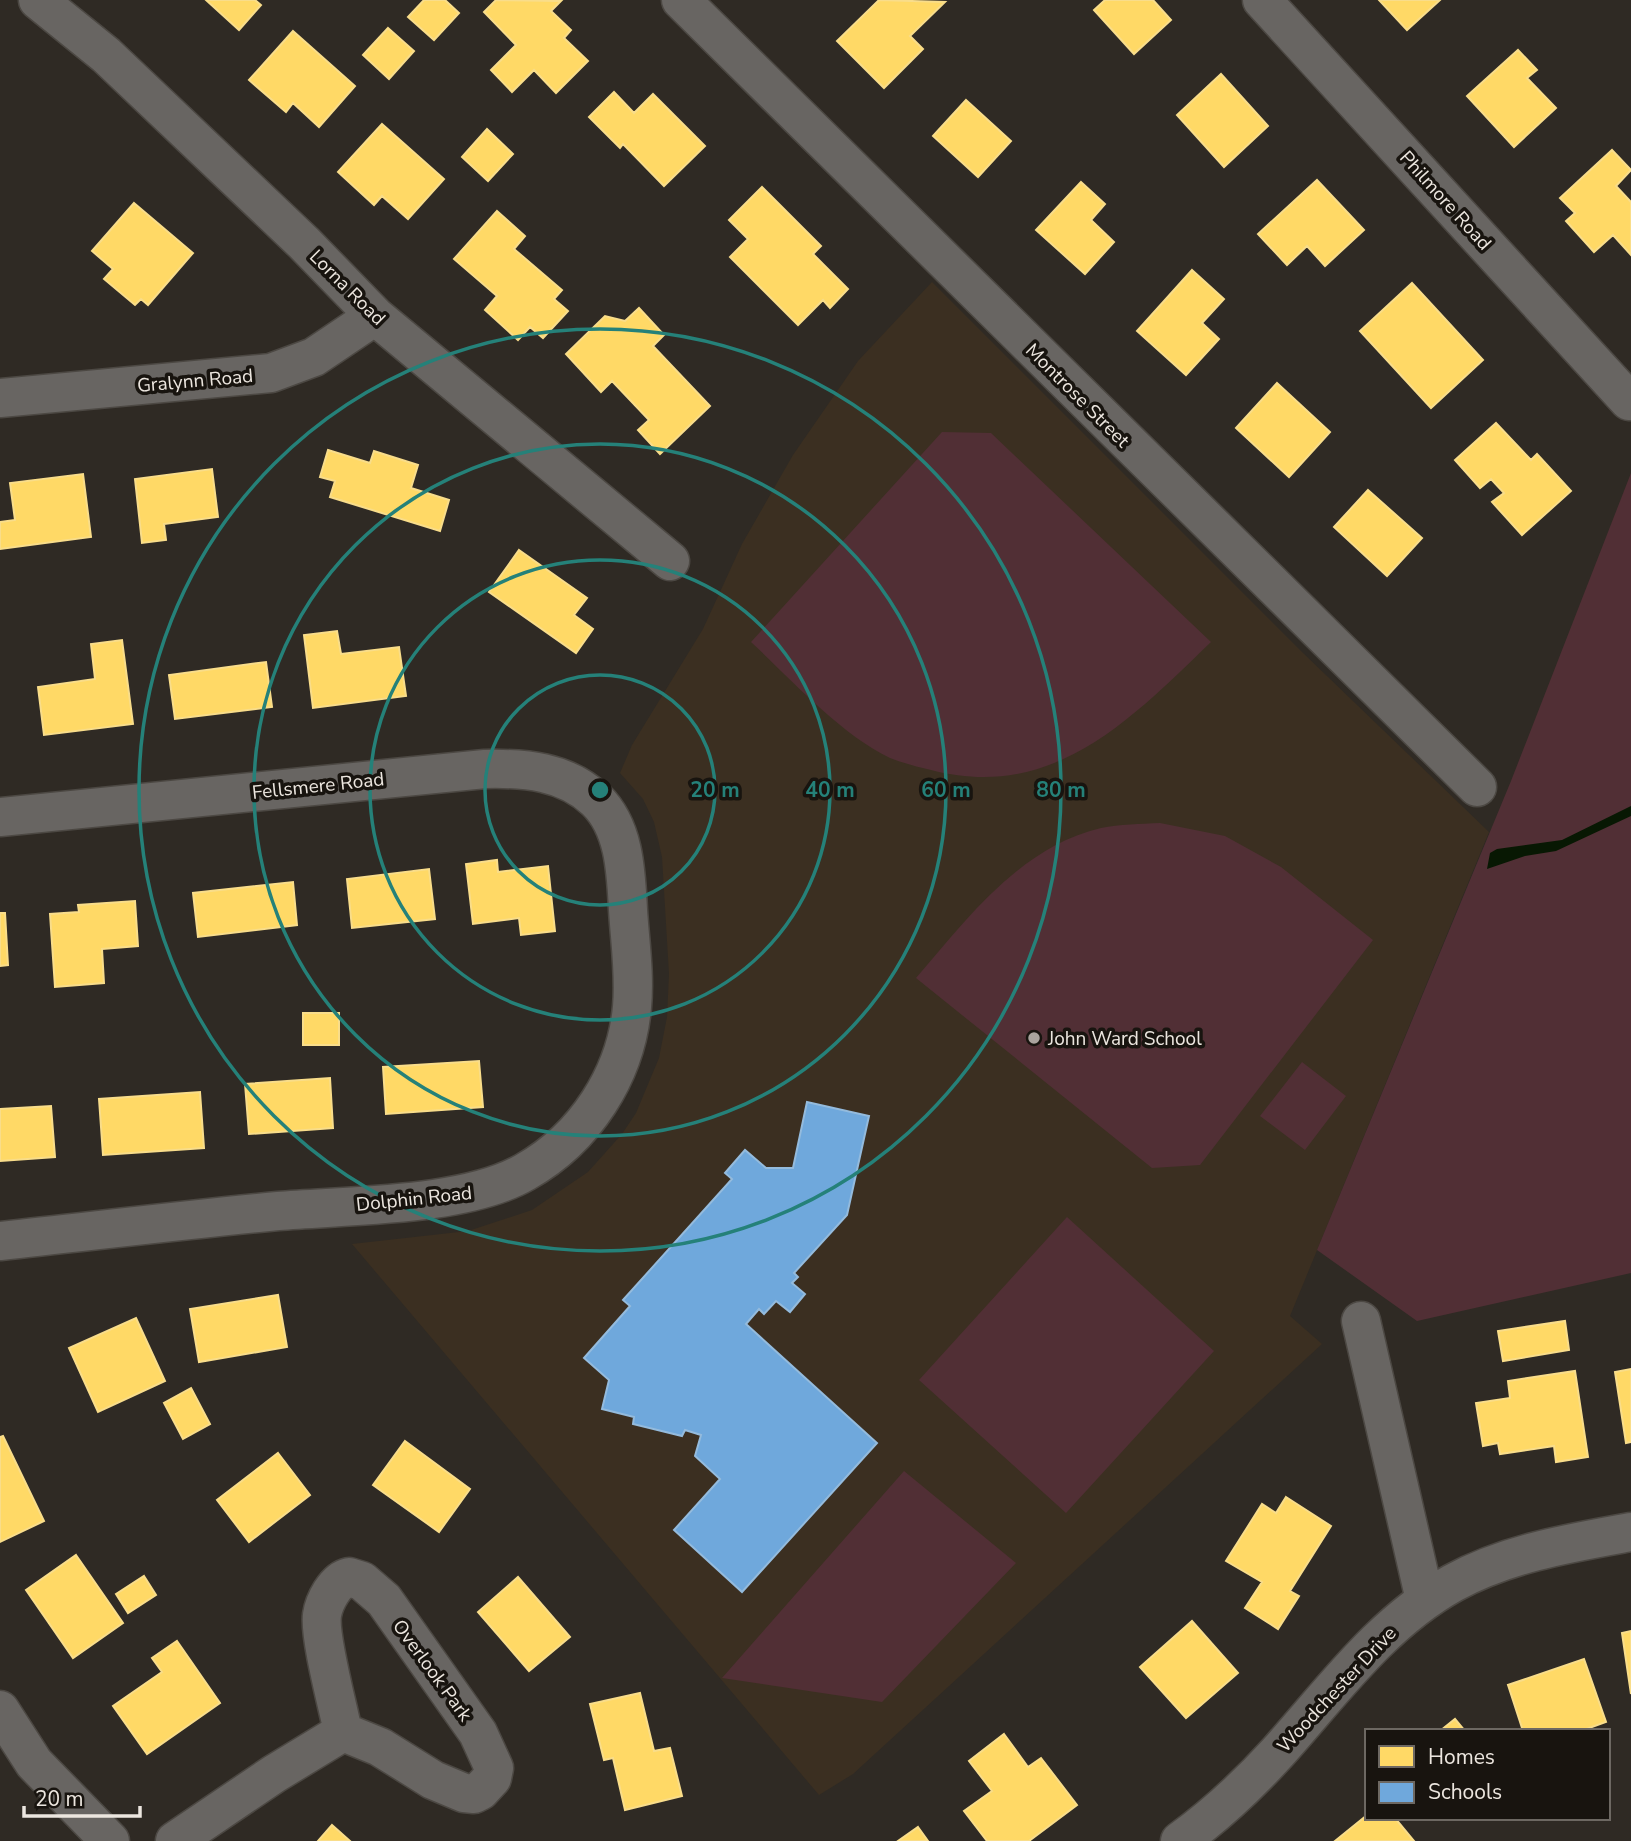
<svg xmlns="http://www.w3.org/2000/svg" width="1631" height="1841" font-family="'Nunito Sans',sans-serif">
	<rect width="100%" height="100%" fill="#2f2a24"/>
	<path fill="#3b2f21" d="M 932,282 L 1302,652 L 1489,832 L 1290,1316 L 1322,1344 L 853,1774 L 819,1795 L 352,1244 L 468,1231 L 532,1210 L 588,1172 L 622,1134 L 636,1113 L 659,1058 L 667,1017 L 669,974 L 662,857 L 654,822 L 643,799 L 620,773 L 632,745 L 703,629 L 742,544 L 793,455 L 858,361 Z"/>
	<path fill="#512f35" d="M 942,432 L 991,433 L 1211,642 C 1131,719 1053,802 931,770 C 918,767 903,763 890,758 C 839,733 792,680 751,642 Z
		M 1631,473 L 1631,1273 L 1417,1321 L 1317,1250 L 1511,781 Z
		M 1160,823 L 1225,836 L 1281,867 L 1373,940 L 1200,1165 L 1152,1168 L 916,978 C 967,919 1020,847 1101,828 C 1120,824 1140,824 1160,823 Z
		M 1302,1062 L 1346,1096 L 1305,1150 L 1260,1116 Z
		M 1067,1217 L 1214,1351 L 1066,1513 L 919,1380 Z
		M 904,1471 L 1016,1563 L 882,1702 L 722,1678 Z"/>
	<path fill="#081803" d="M 1631,806 L 1631,816 L 1556,851 L 1525,856 L 1487,869 L 1490,853 L 1497,849 L 1562,840 Z"/>
	<path fill="#ffd966" stroke="#f9dd8a" stroke-width="2" d="M 206,0 L 255,0 L 261,5 L 239,30 Z
		M 424,0 L 445,0 L 459,13 L 434,40 L 408,17 Z
		M 496,0 L 561,1 L 551,11 L 571,30 L 564,38 L 588,61 L 556,93 L 534,70 L 512,92 L 491,70 L 516,45 L 484,12 Z
		M 879,0 L 945,2 L 910,36 L 923,49 L 884,88 L 837,41 Z
		M 1105,0 L 1153,0 L 1171,20 L 1134,54 L 1094,10 Z
		M 1379,0 L 1440,0 L 1407,30 Z
		M 388,28 L 414,51 L 389,79 L 363,55 Z
		M 293,31 L 355,86 L 319,127 L 293,103 L 286,112 L 249,80 Z
		M 1518,50 L 1537,70 L 1527,78 L 1556,108 L 1514,147 L 1467,96 Z
		M 1221,74 L 1268,126 L 1224,167 L 1177,115 Z
		M 614,92 L 634,113 L 653,94 L 705,146 L 664,186 L 623,144 L 620,148 L 589,117 Z
		M 966,100 L 1011,141 L 978,177 L 933,136 Z
		M 382,124 L 444,179 L 408,219 L 382,196 L 374,205 L 338,172 Z
		M 487,129 L 513,154 L 488,181 L 462,157 Z
		M 1612,150 L 1631,170 L 1616,186 L 1631,202 L 1631,255 L 1613,235 L 1594,252 L 1566,221 L 1575,213 L 1560,198 Z
		M 1317,180 L 1364,230 L 1325,266 L 1307,246 L 1287,265 L 1258,234 Z
		M 1081,182 L 1105,204 L 1091,220 L 1114,242 L 1085,274 L 1036,230 Z
		M 762,187 L 821,246 L 813,254 L 848,289 L 830,308 L 823,300 L 798,325 L 730,257 L 748,239 L 729,220 Z
		M 134,203 L 193,253 L 148,305 L 141,299 L 135,305 L 104,279 L 113,269 L 92,251 Z
		M 497,211 L 525,236 L 514,249 L 562,290 L 554,299 L 568,311 L 543,338 L 530,327 L 518,340 L 485,310 L 497,296 L 454,259 Z
		M 1192,270 L 1224,299 L 1202,323 L 1219,339 L 1186,375 L 1137,331 Z
		M 1412,283 L 1483,360 L 1431,408 L 1360,331 Z
		M 639,308 L 664,335 L 653,346 L 710,406 L 660,454 L 638,430 L 649,420 L 612,381 L 601,392 L 566,354 L 605,316 L 625,321 Z
		M 1277,383 L 1330,432 L 1289,477 L 1236,428 Z
		M 1496,423 L 1531,460 L 1537,454 L 1571,491 L 1522,535 L 1492,502 L 1504,493 L 1491,479 L 1480,488 L 1455,460 Z
		M 328,450 L 370,463 L 374,451 L 418,465 L 411,488 L 449,500 L 440,531 L 330,497 L 335,481 L 320,477 Z
		M 212,469 L 218,517 L 164,524 L 166,540 L 142,543 L 135,479 Z
		M 83,474 L 91,537 L 0,549 L 0,522 L 15,520 L 10,483 Z
		M 1368,490 L 1422,538 L 1387,576 L 1334,527 Z
		M 519,550 L 587,598 L 574,615 L 593,629 L 576,653 L 489,592 Z
		M 337,631 L 341,654 L 399,647 L 406,696 L 313,708 L 304,635 Z
		M 122,640 L 133,724 L 44,735 L 38,687 L 95,679 L 91,644 Z
		M 266,662 L 272,707 L 175,719 L 169,675 Z
		M 497,860 L 498,872 L 548,866 L 555,931 L 521,935 L 519,918 L 473,924 L 466,864 Z
		M 429,869 L 435,919 L 352,928 L 347,879 Z
		M 293,882 L 297,925 L 198,937 L 193,893 Z
		M 135,901 L 138,946 L 102,949 L 104,983 L 55,987 L 50,914 L 79,912 L 78,905 Z
		M 0,913 L 5,913 L 8,965 L 0,966 Z
		M 303,1013 L 339,1013 L 339,1045 L 303,1045 Z
		M 479,1061 L 483,1107 L 386,1114 L 383,1067 Z
		M 330,1078 L 333,1128 L 249,1134 L 245,1084 Z
		M 200,1092 L 204,1148 L 103,1155 L 99,1099 Z
		M 51,1106 L 55,1157 L 0,1161 L 0,1109 Z
		M 278,1295 L 287,1347 L 199,1362 L 190,1309 Z
		M 136,1318 L 165,1381 L 98,1412 L 69,1348 Z
		M 1565,1321 L 1569,1350 L 1503,1361 L 1498,1331 Z
		M 1631,1369 L 1631,1442 L 1626,1443 L 1615,1372 Z
		M 1575,1371 L 1588,1457 L 1556,1462 L 1554,1446 L 1500,1454 L 1498,1443 L 1483,1446 L 1476,1403 L 1510,1398 L 1508,1381 Z
		M 191,1388 L 210,1424 L 183,1439 L 164,1403 Z
		M 3,1436 L 44,1521 L 0,1542 L 0,1437 Z
		M 405,1441 L 470,1489 L 439,1532 L 373,1485 Z
		M 278,1453 L 310,1495 L 249,1542 L 217,1500 Z
		M 1286,1497 L 1331,1526 L 1290,1591 L 1299,1596 L 1278,1629 L 1245,1608 L 1262,1582 L 1226,1561 L 1262,1504 L 1276,1513 Z
		M 76,1555 L 123,1623 L 73,1658 L 26,1590 Z
		M 144,1576 L 156,1595 L 128,1613 L 116,1594 Z
		M 518,1577 L 570,1637 L 529,1671 L 478,1612 Z
		M 1192,1621 L 1238,1673 L 1186,1718 L 1140,1667 Z
		M 1631,1631 L 1631,1694 L 1622,1633 Z
		M 177,1641 L 220,1703 L 147,1754 L 113,1706 L 162,1672 L 152,1658 Z
		M 1584,1659 L 1606,1722 L 1581,1731 L 1523,1731 L 1508,1685 Z
		M 640,1693 L 654,1751 L 670,1748 L 682,1796 L 625,1810 L 613,1758 L 604,1760 L 590,1704 Z
		M 1455,1719 L 1465,1731 L 1440,1731 Z
		M 1004,1734 L 1028,1767 L 1041,1758 L 1077,1805 L 1029,1841 L 987,1841 L 964,1811 L 992,1791 L 969,1761 Z
		M 1367,1815 L 1367,1818 L 1395,1818 L 1414,1841 L 1335,1841 Z
		M 332,1825 L 350,1841 L 318,1841 Z
		M 918,1827 L 928,1841 L 898,1841 Z"/>
	<path fill="#6fa8dc" stroke="#94bbdd" stroke-width="2" d="M 807,1102 L 869,1116 L 847,1215 L 794,1273 L 798,1277 L 792,1283 L 805,1294 L 790,1312 L 776,1301 L 764,1314 L 759,1309 L 746,1324 L 877,1443 L 742,1592 L 674,1530 L 720,1479 L 695,1456 L 701,1435 L 685,1430 L 682,1436 L 633,1424 L 634,1417 L 602,1409 L 609,1380 L 584,1358 L 630,1306 L 623,1300 L 732,1179 L 725,1173 L 745,1150 L 766,1168 L 793,1168 Z"/>
	<g fill="none" stroke-linecap="round" stroke-linejoin="round">
		<defs>
			<path id="minor" d="M 38,0 L 106,55 L 304,243 L 375,316 L 670,561
				M 681,0 L 1477,787
				M 1262,0 L 1629,401
				M 0,398 L 271,373 L 314,357 L 375,316
				M 0,817 L 485,769 C 525,768 565,771 596,800 C 625,828 626,873 628,910 C 630,942 635,975 632,1007 C 626,1075 585,1138 525,1172 C 465,1207 349,1205 278,1211 C 185,1220 93,1231 0,1241
				M 1361,1321 L 1425,1600
				M 349,1577 L 362,1581 L 384,1600 L 478,1733 L 494,1768 L 492,1778 L 480,1791 L 474,1794 L 464,1793 L 433,1780 L 380,1747 L 343,1732 C 338,1707 319,1637 322,1615 C 324,1602 335,1580 349,1577 Z
				M 0,1710 L 34,1763 L 110,1841
				M 175,1841 L 274,1774 L 343,1732
				M 1180,1841 C 1216,1815 1248,1785 1278,1752 C 1332,1692 1381,1623 1453,1583 C 1508,1553 1570,1543 1631,1532"/>
		</defs>
		<use href="#minor" stroke="#4c4843" stroke-width="41"/>
		<use href="#minor" stroke="#686562" stroke-width="38"/>
	</g>
	<g fill="none" stroke="#258179" stroke-width="3.5">
		<circle cx="600" cy="790" r="115"/>
		<circle cx="600" cy="790" r="230"/>
		<circle cx="600" cy="790" r="346"/>
		<circle cx="600" cy="790" r="461"/>
	</g>
	<circle fill="#aaa49e" stroke="#18140f" stroke-width="2.5" cx="1034" cy="1038" r="7"/>
	<g text-anchor="middle" stroke-width="7" stroke-linejoin="round" paint-order="stroke">
		<g font-size="19" fill="#ece6df" stroke="#18140f">
			<text transform="translate(1446 200) rotate(48)" y="7">Philmore Road</text>
			<text transform="translate(348 287) rotate(45)" y="7">Lorna Road</text>
			<text transform="translate(195 380) rotate(-5)" y="7">Gralynn Road</text>
			<text transform="translate(1078 395) rotate(45)" y="7">Montrose Street</text>
			<text transform="translate(318 785) rotate(-6)" y="7">Fellsmere Road</text>
			<text transform="translate(414 1198) rotate(-6)" y="7">Dolphin Road</text>
			<text transform="translate(433 1670) rotate(54)" y="7">Overlook Park</text>
			<text transform="translate(1336 1689) rotate(-47)" y="7">Woodchester Drive</text>
		</g>
		<g font-size="19" fill="#ece6df" stroke="#18140f" text-anchor="start">
			<text x="1048" y="1045">John Ward School</text>
		</g>
	</g>
	<circle cx="600" cy="790" r="10" fill="#258179" stroke="#18140f" stroke-width="3.5"/>
	<g font-size="21" text-anchor="middle" font-weight="bold" fill="#258179" stroke="#18140f" stroke-width="7" stroke-linejoin="round" paint-order="stroke">
		<text x="715" y="797">20 m</text>
		<text x="830" y="797">40 m</text>
		<text x="946" y="797">60 m</text>
		<text x="1061" y="797">80 m</text>
	</g>
	<rect x="1365" y="1729" width="245" height="91" fill="#18140f" stroke="#6d6862" stroke-width="2"/>
	<rect x="1379" y="1746" width="35" height="21" fill="#ffd966" stroke="#6d6862" stroke-width="2"/>
	<text x="1428" y="1764" font-size="21" fill="#ece6df">Homes</text>
	<rect x="1379" y="1782" width="35" height="21" fill="#6fa8dc" stroke="#6d6862" stroke-width="2"/>
	<text x="1428" y="1799" font-size="21" fill="#ece6df">Schools</text>
	<path d="M24 1806v10h116v-10" fill="none" stroke="#ece6df" stroke-width="3.5"/>
	<text x="35" y="1806" font-size="21" fill="#ece6df" stroke="#18140f" stroke-width="5" paint-order="stroke">20 m</text>
</svg>
